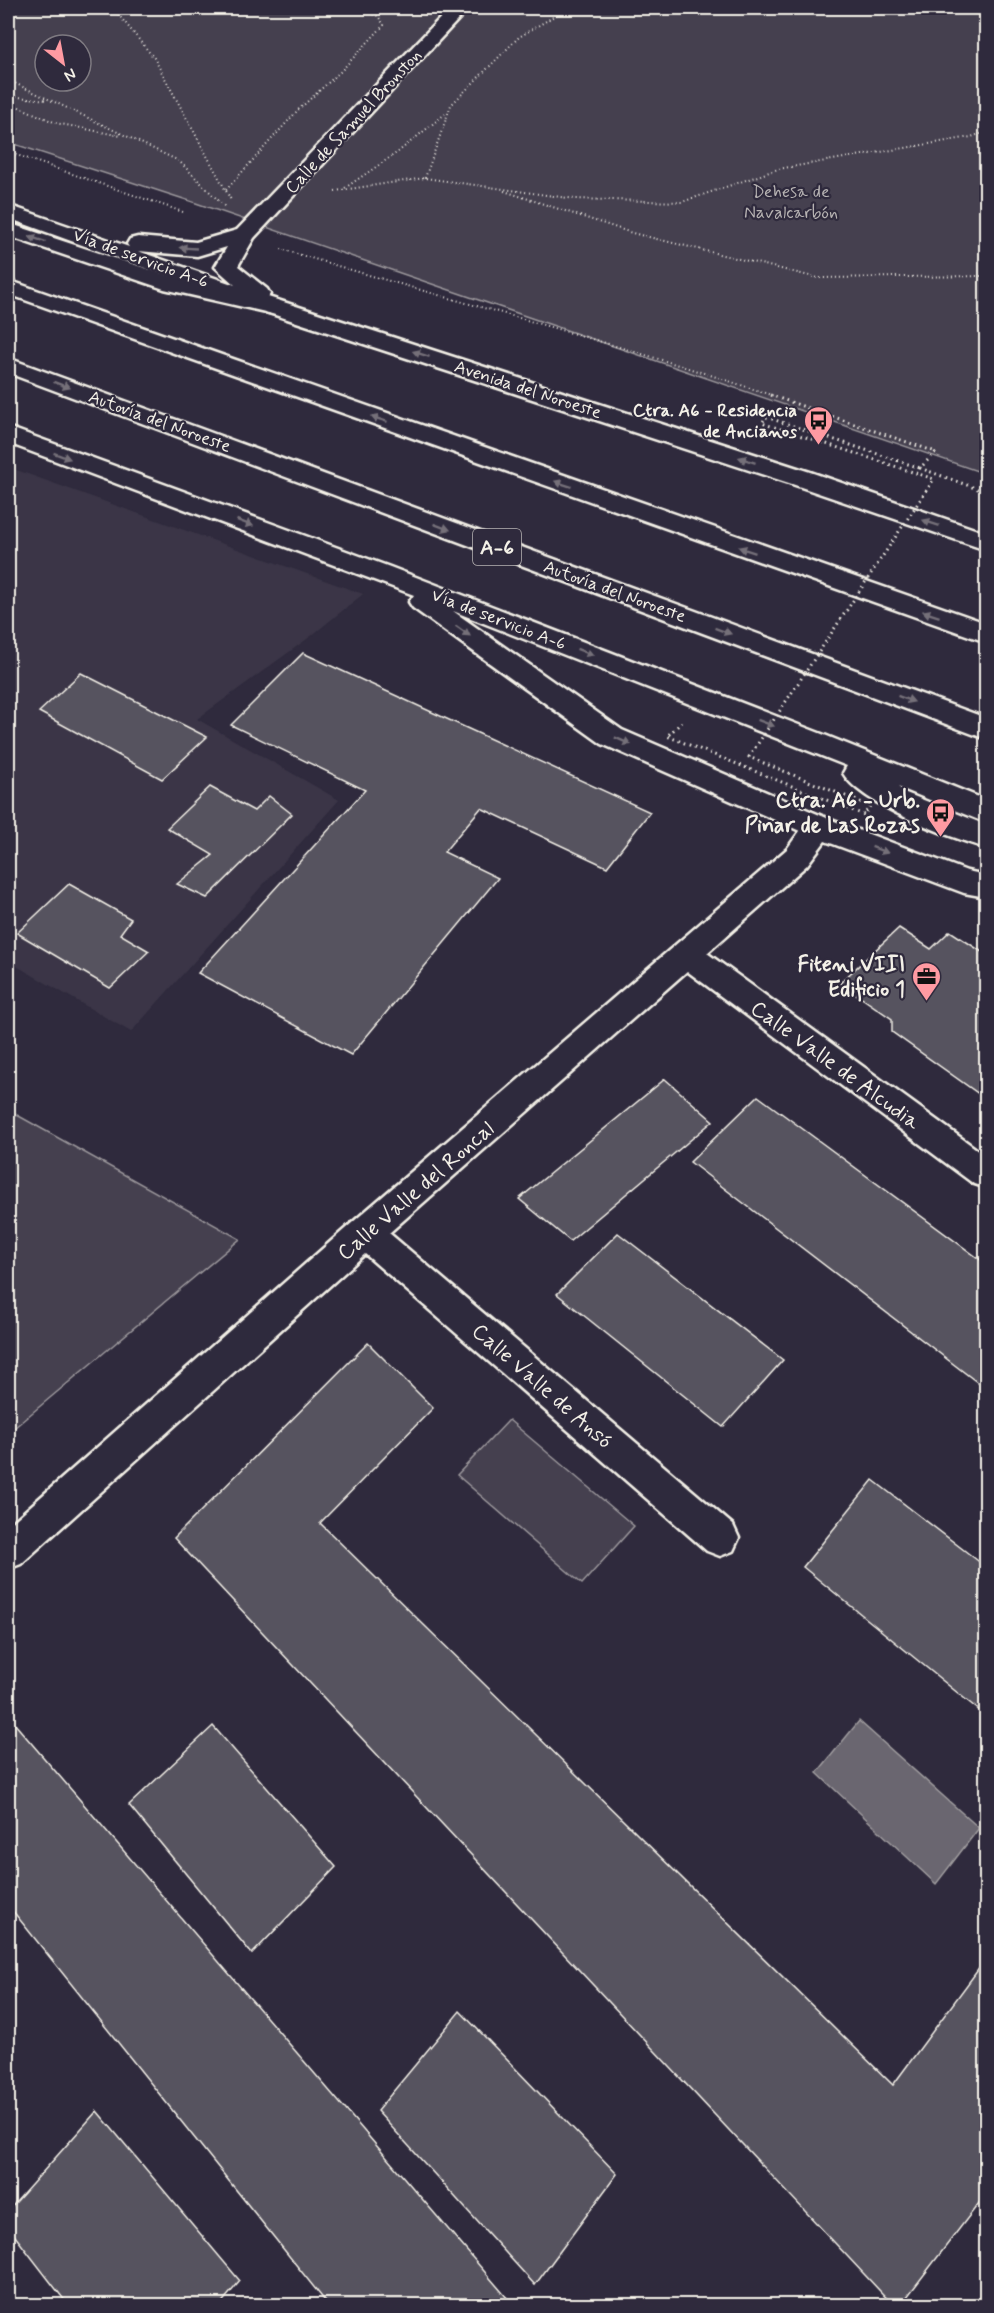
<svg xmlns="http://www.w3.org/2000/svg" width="994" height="2313" font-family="Mynerve,sans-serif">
	<rect width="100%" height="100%" fill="#2f2a3d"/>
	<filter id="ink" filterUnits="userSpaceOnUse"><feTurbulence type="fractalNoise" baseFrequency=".0167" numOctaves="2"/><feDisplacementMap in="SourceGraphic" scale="12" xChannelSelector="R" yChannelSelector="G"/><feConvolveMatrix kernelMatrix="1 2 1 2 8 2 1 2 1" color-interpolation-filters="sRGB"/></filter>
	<g filter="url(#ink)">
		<path fill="#3b3647" d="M 8,467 L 363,594 L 311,636 L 197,719 L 339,800 L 131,1032 L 8,961 Z"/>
		<path fill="#454050" stroke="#9c989c" stroke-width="1.5" fill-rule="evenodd" d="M 8,8 L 986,8 L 986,474 L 190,201 L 8,142 ZM 45,45 L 81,45 L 81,81 L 45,81 Z
			M 8,1110 L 240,1239 L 8,1433 Z
			M 509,1420 L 634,1526 L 582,1584 L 457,1475 Z"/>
		<path fill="#6a6670" stroke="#a19ea0" stroke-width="1.5" d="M 859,1721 L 979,1828 L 936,1884 L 817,1773 Z"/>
		<path fill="#56525f" stroke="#f4f1e8" stroke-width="1.5" d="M 303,653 L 650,812 L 607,867 L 481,808 L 444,852 L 498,878 L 351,1055 L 198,973 L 365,790 L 231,725 Z
			M 81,673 L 207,737 L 162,779 L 39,712 Z
			M 210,787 L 254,811 L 269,796 L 292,814 L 207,898 L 177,884 L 213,855 L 167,828 Z
			M 69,884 L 131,919 L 120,934 L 149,951 L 110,988 L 17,933 Z
			M 899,928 L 931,949 L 950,931 L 982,952 L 986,948 L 986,1099 L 892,1032 L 892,1019 L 840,983 Z
			M 665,1079 L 713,1121 L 570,1241 L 519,1199 Z
			M 758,1096 L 986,1264 L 986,1389 L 690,1162 Z
			M 618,1233 L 783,1360 L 723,1427 L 557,1294 Z
			M 368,1343 L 433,1408 L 320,1523 L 893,2085 L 986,1959 L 986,2194 L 900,2306 L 894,2306 L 174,1538 Z
			M 873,1480 L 986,1567 L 986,1716 L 803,1567 Z
			M 8,1716 L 514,2306 L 329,2306 L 8,1905 Z
			M 213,1726 L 336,1867 L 252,1954 L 129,1805 Z
			M 460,2011 L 617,2174 L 535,2285 L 377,2111 Z
			M 97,2111 L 240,2281 L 219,2306 L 69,2306 L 8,2227 L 8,2211 Z"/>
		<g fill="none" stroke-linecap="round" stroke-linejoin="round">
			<defs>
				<path id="minor" d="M 450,8 L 469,8 L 254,238 L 238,266 L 267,289 L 270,294 L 268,297 L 810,472 L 986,533 L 986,550 L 792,484 L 266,312 L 8,218 L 8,205 L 129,247 L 127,244 L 130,239 L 138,237 L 196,242 L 237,230 ZM 227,247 L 215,267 L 235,285 L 138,251 L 197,256 Z
					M 8,427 L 390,567 L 822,734 L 986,800 L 986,823 L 898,787 L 906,793 L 986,825 L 986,848 C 950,837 861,805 843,773 L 847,766 L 453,611 L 622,730 L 829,819 L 967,871 L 986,875 L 986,897 L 964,893 L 825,841 L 807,865 L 707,953 L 986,1156 L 986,1188 L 974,1184 L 687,971 L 389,1233 L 733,1525 L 739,1538 L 733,1551 L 720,1556 L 707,1551 L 365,1254 L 21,1564 L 8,1569 L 8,1526 L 353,1222 L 787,849 L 800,831 L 602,744 L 413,608 L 409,602 L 414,595 L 8,443 Z"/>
				<path id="highway" d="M 8,223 L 178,279 L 282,302 L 285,307 L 282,312 L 274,314 L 164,289 L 8,236 Z
					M 8,280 L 986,623 L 986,642 L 8,294 Z
					M 8,358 L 986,718 L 986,739 L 8,373 Z"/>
			</defs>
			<use href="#minor" stroke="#f4f1e8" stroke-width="5"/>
			<use href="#highway" stroke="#f4f1e8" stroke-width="5"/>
			<path stroke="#f4f1e8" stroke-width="2" stroke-dasharray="1 3" stroke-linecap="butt" d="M 113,8 L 154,58 L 231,200
				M 8,80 L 179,161 L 225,207
				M 8,96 L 47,100
				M 8,102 L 56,123 L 121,136
				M 8,152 L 183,212
				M 425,178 L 451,105 L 519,37 L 568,8
				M 345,188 L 398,152 L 445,114
				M 226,190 L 298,110 L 340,72 L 384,25 L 378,16 L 360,10 L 360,8
				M 335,191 L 425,178 L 575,199 L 682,202 L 778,169 L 971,137 L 986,132
				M 504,191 L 632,233 L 818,278 L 986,276
				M 281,249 C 445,299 612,341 774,396"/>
			<path stroke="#f4f1e8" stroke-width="3" stroke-dasharray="1.5 4" stroke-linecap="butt" d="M 770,395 L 936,452 L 920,468 L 986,492"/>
			<use href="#minor" fill="#2f2a3d" fill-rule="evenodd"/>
			<use href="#highway" fill="#2f2a3d" fill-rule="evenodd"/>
			<path stroke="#f4f1e8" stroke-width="3" stroke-dasharray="1.5 4" stroke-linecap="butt" d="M 682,722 L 667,736 L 864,815 L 870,806 L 749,757 L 934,479 L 762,423 L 766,417 L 920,468"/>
		</g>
		<defs><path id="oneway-solid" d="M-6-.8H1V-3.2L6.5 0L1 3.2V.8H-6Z" transform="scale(1.5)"/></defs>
		<g fill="#747079">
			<use href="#oneway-solid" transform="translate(37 239) rotate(-161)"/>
			<use href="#oneway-solid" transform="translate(188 248) rotate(-177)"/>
			<use href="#oneway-solid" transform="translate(421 354) rotate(-162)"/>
			<use href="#oneway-solid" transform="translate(62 385) rotate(20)"/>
			<use href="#oneway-solid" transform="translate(379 419) rotate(-161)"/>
			<use href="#oneway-solid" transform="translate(62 456) rotate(20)"/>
			<use href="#oneway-solid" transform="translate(747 460) rotate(-162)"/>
			<use href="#oneway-solid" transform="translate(563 484) rotate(-161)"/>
			<use href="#oneway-solid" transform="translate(245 523) rotate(20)"/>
			<use href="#oneway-solid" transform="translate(931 523) rotate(-161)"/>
			<use href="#oneway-solid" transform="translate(442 527) rotate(20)"/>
			<use href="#oneway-solid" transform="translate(747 550) rotate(-161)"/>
			<use href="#oneway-solid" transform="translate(931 614) rotate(-161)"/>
			<use href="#oneway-solid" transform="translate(463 631) rotate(35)"/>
			<use href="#oneway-solid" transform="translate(723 631) rotate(20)"/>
			<use href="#oneway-solid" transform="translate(585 652) rotate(21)"/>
			<use href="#oneway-solid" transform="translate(906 699) rotate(20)"/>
			<use href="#oneway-solid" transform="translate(766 723) rotate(21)"/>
			<use href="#oneway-solid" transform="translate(623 741) rotate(24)"/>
			<use href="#oneway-solid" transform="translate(880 850) rotate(21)"/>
		</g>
	</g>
	<defs>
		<symbol id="bus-pin" viewBox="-11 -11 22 30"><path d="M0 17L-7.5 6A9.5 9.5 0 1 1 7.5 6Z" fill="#ff9aa2" stroke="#2f2a3d"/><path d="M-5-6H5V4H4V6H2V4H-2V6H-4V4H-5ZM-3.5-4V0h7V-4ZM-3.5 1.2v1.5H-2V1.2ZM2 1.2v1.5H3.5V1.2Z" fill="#111"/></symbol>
		<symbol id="office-pin" viewBox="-11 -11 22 30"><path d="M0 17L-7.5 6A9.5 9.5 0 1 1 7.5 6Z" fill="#ff9aa2" stroke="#2f2a3d"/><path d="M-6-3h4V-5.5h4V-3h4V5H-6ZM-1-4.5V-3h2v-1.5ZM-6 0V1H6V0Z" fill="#111"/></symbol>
	</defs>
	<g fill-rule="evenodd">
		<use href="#bus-pin" x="802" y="404" width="33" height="45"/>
		<use href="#bus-pin" x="924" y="796" width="33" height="45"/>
		<use href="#office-pin" x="910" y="960" width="33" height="45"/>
	</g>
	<g text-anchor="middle" stroke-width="4.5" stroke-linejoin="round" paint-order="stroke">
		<g font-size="18" fill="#f4f1e8" stroke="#2f2a3d">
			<text transform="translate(353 121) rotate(-47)" y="6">Calle de Samuel Bronston</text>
			<text transform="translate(141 258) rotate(20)" y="6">Vía de servicio A-6</text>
			<text transform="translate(528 389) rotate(18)" y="6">Avenida del Noroeste</text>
			<text transform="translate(160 421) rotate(20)" y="6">Autovía del Noroeste</text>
			<text transform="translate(615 591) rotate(20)" y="6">Autovía del Noroeste</text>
			<text transform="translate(499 619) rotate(21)" y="6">Vía de servicio A-6</text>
		</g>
		<g font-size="18" fill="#b7b3b3" stroke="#2f2a3d">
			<text x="791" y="197">Dehesa de<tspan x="791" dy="21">Navalcarbón</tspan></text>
		</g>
		<g font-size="18" font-weight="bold" fill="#f4f1e8" stroke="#2f2a3d" text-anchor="end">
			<text x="797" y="416">Ctra. A6 - Residencia<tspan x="797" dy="21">de Ancianos</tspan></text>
		</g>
		<rect fill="#2f2a3d" stroke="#b9b5b5" stroke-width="1.5" x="473" y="529" width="48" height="36" rx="4.5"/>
		<g font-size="21" font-weight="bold" fill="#f4f1e8">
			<text x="497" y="554">A-6</text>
		</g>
		<g font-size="22" font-weight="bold" fill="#f4f1e8" stroke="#2f2a3d" text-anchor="end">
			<text x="920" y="807">Ctra. A6 - Urb.<tspan x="920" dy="25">Pinar de Las Rozas</tspan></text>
			<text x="905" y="971">Fiteni VIII<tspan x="905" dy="25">Edificio 1</tspan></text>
		</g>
		<g font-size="22" fill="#f4f1e8" stroke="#2f2a3d">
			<text transform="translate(836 1064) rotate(36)" y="8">Calle Valle de Alcudia</text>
			<text transform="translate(415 1190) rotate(-41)" y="8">Calle Valle del Roncal</text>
			<text transform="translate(543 1385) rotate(41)" y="8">Calle Valle de Ansó</text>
		</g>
	</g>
	<rect width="994" height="2313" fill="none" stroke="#2f2a3d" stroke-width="30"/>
	<rect x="15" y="15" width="964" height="2283" fill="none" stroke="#f4f1e8" stroke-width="2" filter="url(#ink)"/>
	<g transform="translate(63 63) rotate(149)"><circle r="28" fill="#2f2a3d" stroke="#7e7a81" stroke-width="1.5"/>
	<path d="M0-4.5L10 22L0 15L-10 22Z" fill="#ff9aa2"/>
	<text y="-9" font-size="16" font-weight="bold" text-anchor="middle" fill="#f4f1e8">N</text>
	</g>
</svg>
